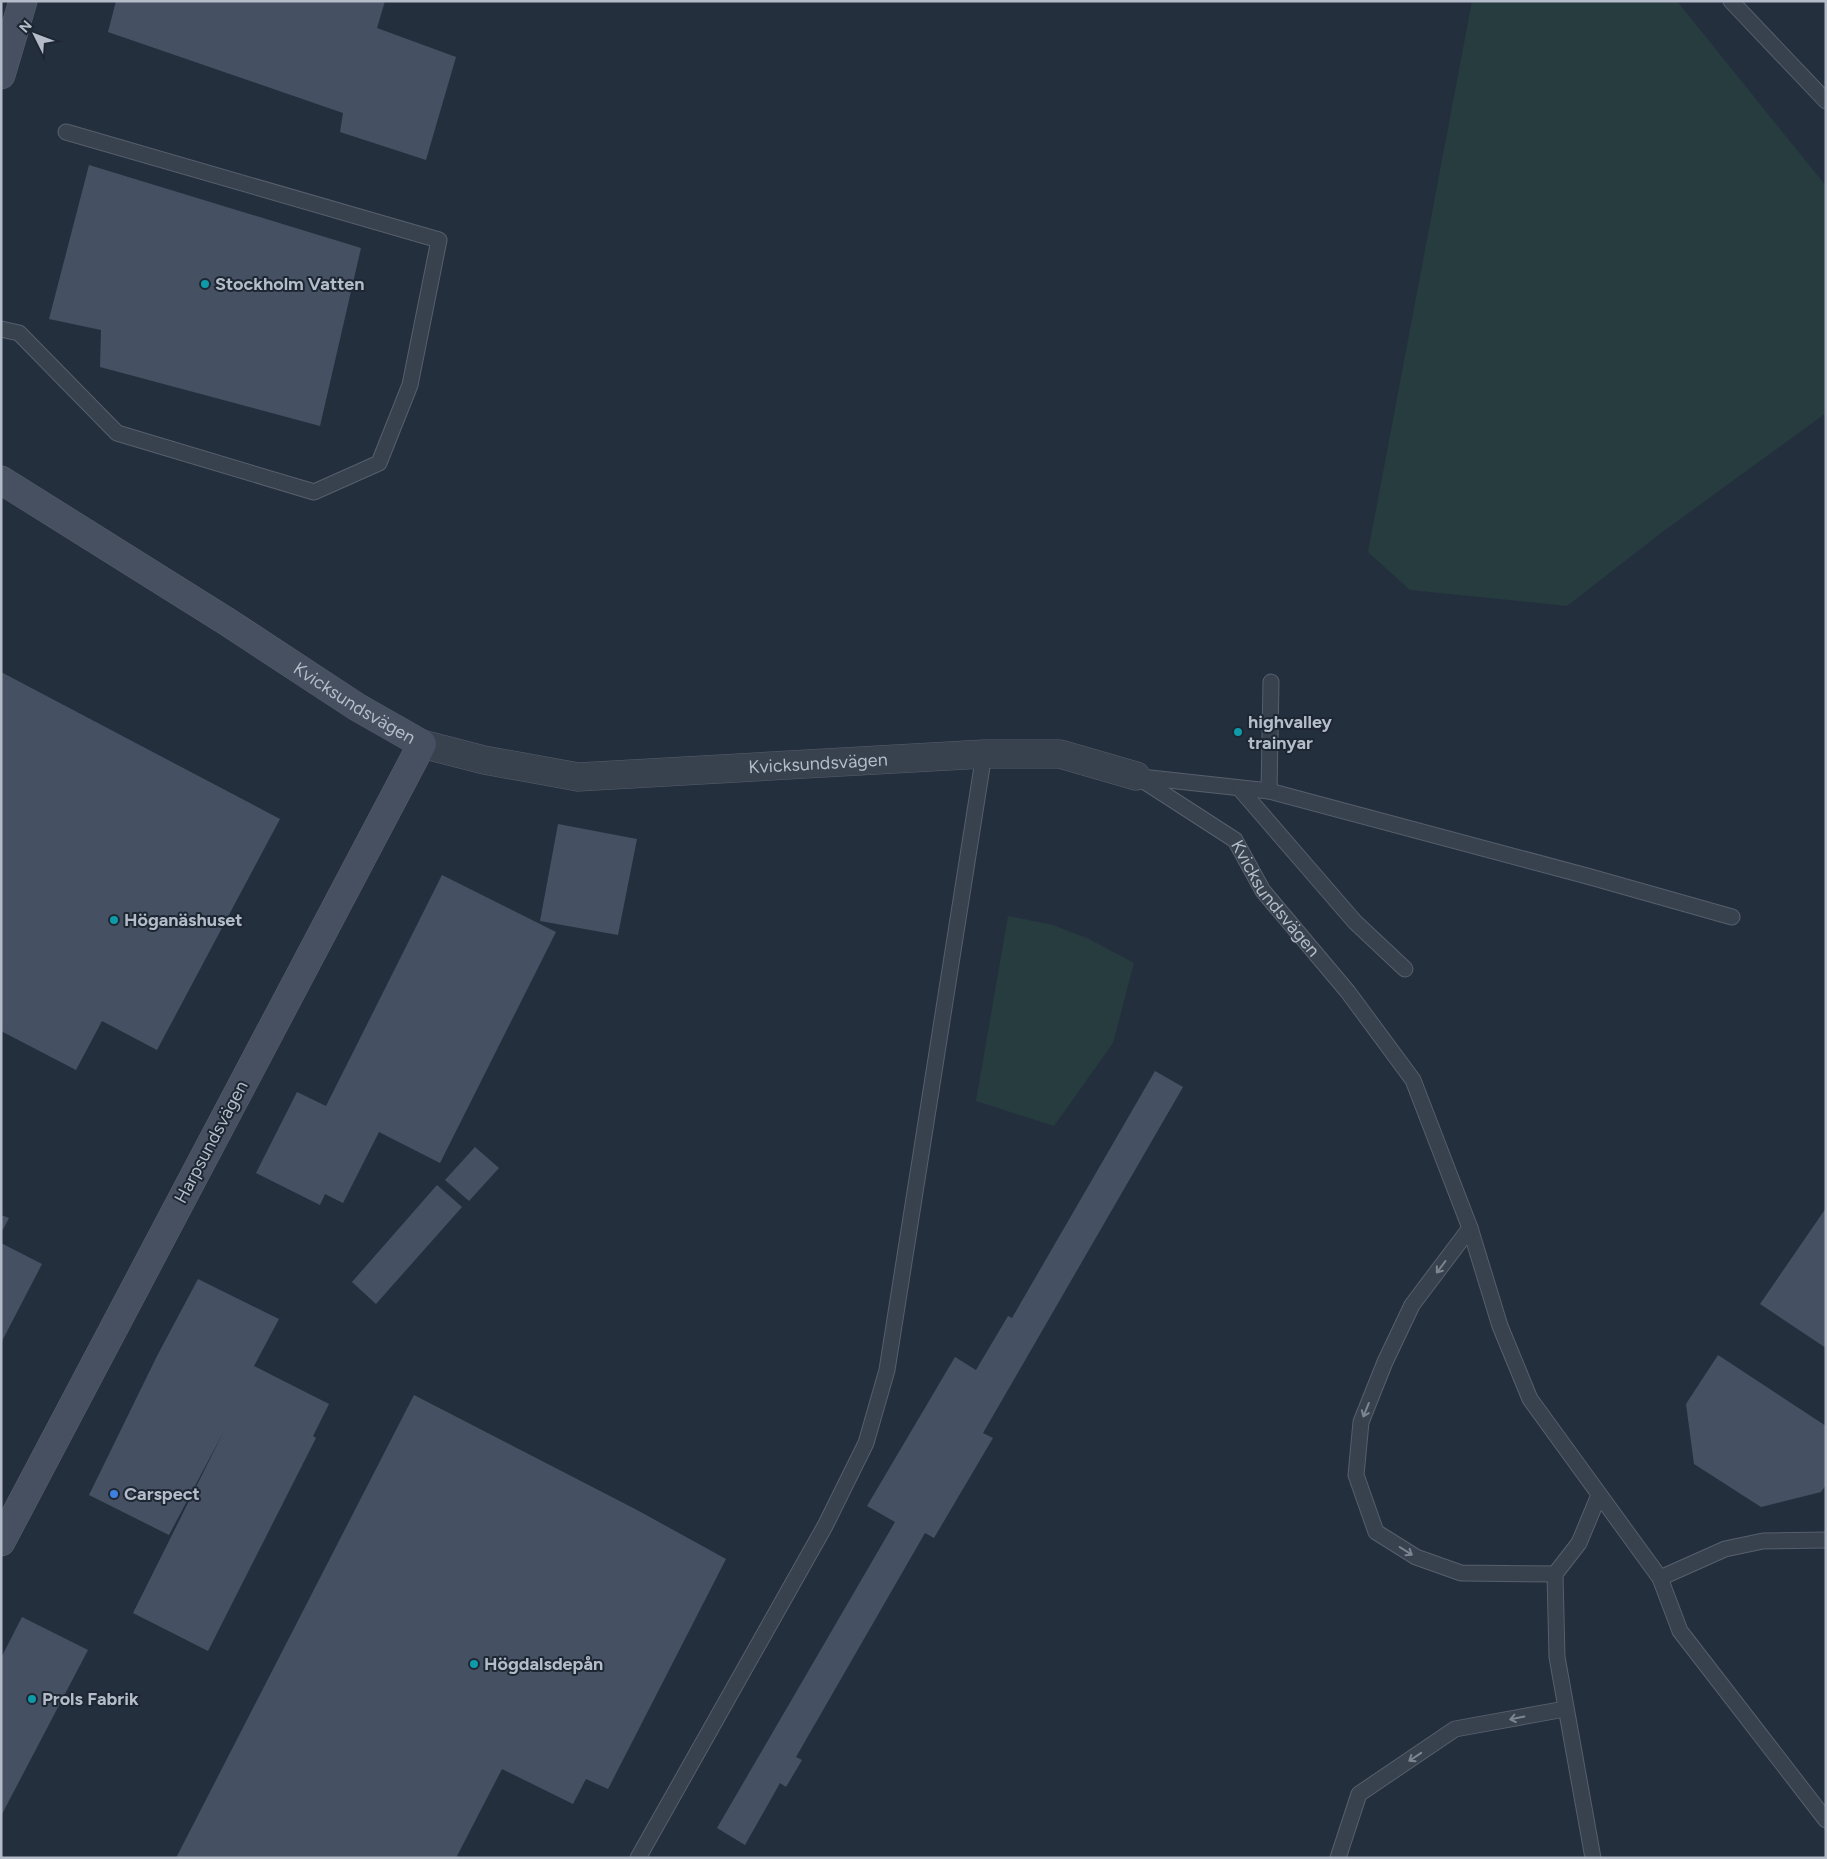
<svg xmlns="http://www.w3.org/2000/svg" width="1827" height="1859" font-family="Figtree,sans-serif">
	<rect width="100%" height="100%" fill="#242f3e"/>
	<path fill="#263c3f" d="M 1472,1 L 1677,1 L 1826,186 L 1826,413 L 1661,533 L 1567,606 L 1410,590 L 1368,552 Z
		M 1008,916 L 1053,925 L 1089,939 L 1134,963 L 1113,1043 L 1054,1126 L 976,1101 Z"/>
	<path fill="#455162" d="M 116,1 L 385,1 L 377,28 L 456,57 L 426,160 L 340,132 L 343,113 L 108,32 Z
		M 89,165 L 361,248 L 320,426 L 100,367 L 101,330 L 49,319 Z
		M 1,672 L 280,819 L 157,1050 L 102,1021 L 76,1070 L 1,1031 Z
		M 558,824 L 637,839 L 618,935 L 540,921 Z
		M 442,875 L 556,932 L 440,1163 L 379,1132 L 343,1203 L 325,1194 L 320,1205 L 256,1173 L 297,1092 L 326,1106 Z
		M 1155,1071 L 1183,1087 L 983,1433 L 993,1438 L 934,1538 L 925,1533 L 796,1757 L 802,1760 L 786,1787 L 780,1783 L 745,1845 L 717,1828 L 895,1522 L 867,1506 L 955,1357 L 976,1370 L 1008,1316 L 1012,1318 Z
		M 475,1147 L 499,1168 L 469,1201 L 445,1180 Z
		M 437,1185 L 462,1207 L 376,1304 L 352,1282 Z
		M 1826,1208 L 1826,1348 L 1760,1304 Z
		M 1,1215 L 9,1218 L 1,1233 Z
		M 1,1243 L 42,1264 L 1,1343 Z
		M 198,1279 L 279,1319 L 254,1366 L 329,1404 L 313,1436 L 316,1438 L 208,1651 L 133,1613 L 224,1431 L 169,1535 L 89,1495 L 157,1356 Z
		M 1718,1355 L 1826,1426 L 1826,1485 L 1821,1492 L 1761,1507 L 1694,1464 L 1686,1404 Z
		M 414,1395 L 637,1510 L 726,1559 L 608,1789 L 586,1779 L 573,1804 L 502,1769 L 456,1858 L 176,1858 Z
		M 22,1617 L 88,1650 L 1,1816 L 1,1658 Z"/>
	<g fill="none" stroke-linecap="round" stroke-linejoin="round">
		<defs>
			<g id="lane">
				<path d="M 1731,1 L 1826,101"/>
				<path d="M 1,329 L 19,333 L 117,433 L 314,492 L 379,463 L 410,385 L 439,240 L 66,132"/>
				<path id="s1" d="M 1136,776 L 1235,840 L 1263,891 L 1348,992 L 1413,1080 L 1470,1228 L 1500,1326 L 1530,1399 L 1660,1578 L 1680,1631 L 1826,1820"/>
				<path d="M 1141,777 L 1269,791 L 1587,876 L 1732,917"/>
				<path d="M 1240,789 L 1355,922 L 1405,969"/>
				<path d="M 1269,791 L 1271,682"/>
				<path d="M 1470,1228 L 1412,1305 L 1385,1362 L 1361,1422 L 1356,1475 L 1376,1532 L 1416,1557 L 1461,1573 L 1555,1574"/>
				<path d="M 1660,1578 L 1725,1549 L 1763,1541 L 1826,1540"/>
				<path d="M 638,1858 L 825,1526 L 866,1443 L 887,1370 L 984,754"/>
				<path d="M 1338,1858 L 1359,1794 L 1455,1729 L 1565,1709"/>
				<path d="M 1593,1858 L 1557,1657 L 1555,1574 L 1579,1543 L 1599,1495"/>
			</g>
			<g id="street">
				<path id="s2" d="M 422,744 L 484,760 L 578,777 L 984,754 L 1060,754 L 1136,776"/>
			</g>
			<g id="secondary">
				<path d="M 1,75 L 23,1"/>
				<path id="s3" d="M 1,480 L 226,621 L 357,707 L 422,744 L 1,1542"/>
			</g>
		</defs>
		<use href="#lane" stroke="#565f6c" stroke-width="17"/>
		<use href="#street" stroke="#565f6c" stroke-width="29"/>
		<use href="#secondary" stroke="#565f6c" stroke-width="29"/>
		<use href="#lane" stroke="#38414e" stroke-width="15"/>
		<use href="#street" stroke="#38414e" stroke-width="28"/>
		<use href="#secondary" stroke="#465061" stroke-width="28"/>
	</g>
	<defs><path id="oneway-shaft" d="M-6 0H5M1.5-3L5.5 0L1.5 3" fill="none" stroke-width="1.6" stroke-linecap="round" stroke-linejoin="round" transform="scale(1.25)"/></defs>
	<g stroke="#7c8592">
		<use href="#oneway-shaft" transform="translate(1441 1267) rotate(127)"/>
		<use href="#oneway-shaft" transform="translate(1366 1410) rotate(112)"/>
		<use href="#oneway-shaft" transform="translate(1406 1551) rotate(32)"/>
		<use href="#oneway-shaft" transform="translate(1517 1718) rotate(169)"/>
		<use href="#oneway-shaft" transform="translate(1415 1757) rotate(146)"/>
	</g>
	<g fill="#0f9aa8" stroke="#1d2633" stroke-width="2">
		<circle cx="205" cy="284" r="5"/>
		<circle cx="1238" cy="732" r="5"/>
		<circle cx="114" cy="920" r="5"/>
		<circle cx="474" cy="1664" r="5"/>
		<circle cx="32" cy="1699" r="5"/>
	</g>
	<circle fill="#3f7fe0" stroke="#1d2633" stroke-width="2" cx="114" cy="1494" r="5"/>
	<g text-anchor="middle" stroke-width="4" stroke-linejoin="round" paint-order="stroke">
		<g font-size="18" font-weight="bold" fill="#b4bcc9" stroke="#1d2633" text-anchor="start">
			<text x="215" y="290">Stockholm Vatten</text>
			<text x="1248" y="728">highvalley<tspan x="1248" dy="21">trainyar</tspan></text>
			<text x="124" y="926">Höganäshuset</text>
			<text x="124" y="1500">Carspect</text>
			<text x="484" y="1670">Högdalsdepån</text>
			<text x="42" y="1705">Prols Fabrik</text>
		</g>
		<g font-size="18" fill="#b4bcc9" stroke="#1d2633">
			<text dy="6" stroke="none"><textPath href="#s3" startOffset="418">Kvicksundsvägen</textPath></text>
			<text dy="6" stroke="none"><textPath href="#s2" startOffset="400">Kvicksundsvägen</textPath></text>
			<text dy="6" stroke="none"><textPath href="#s1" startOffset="189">Kvicksundsvägen</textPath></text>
			<text transform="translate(211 1142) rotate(-62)" y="6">Harpsundsvägen</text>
		</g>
	</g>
	<rect width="1827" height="1859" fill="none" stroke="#b4bcc9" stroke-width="5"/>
	<g transform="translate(35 35) rotate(312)" stroke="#1d2633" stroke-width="4" paint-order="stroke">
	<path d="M0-4L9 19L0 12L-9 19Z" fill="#b4bcc9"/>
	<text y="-8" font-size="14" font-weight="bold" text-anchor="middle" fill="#b4bcc9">N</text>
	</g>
</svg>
